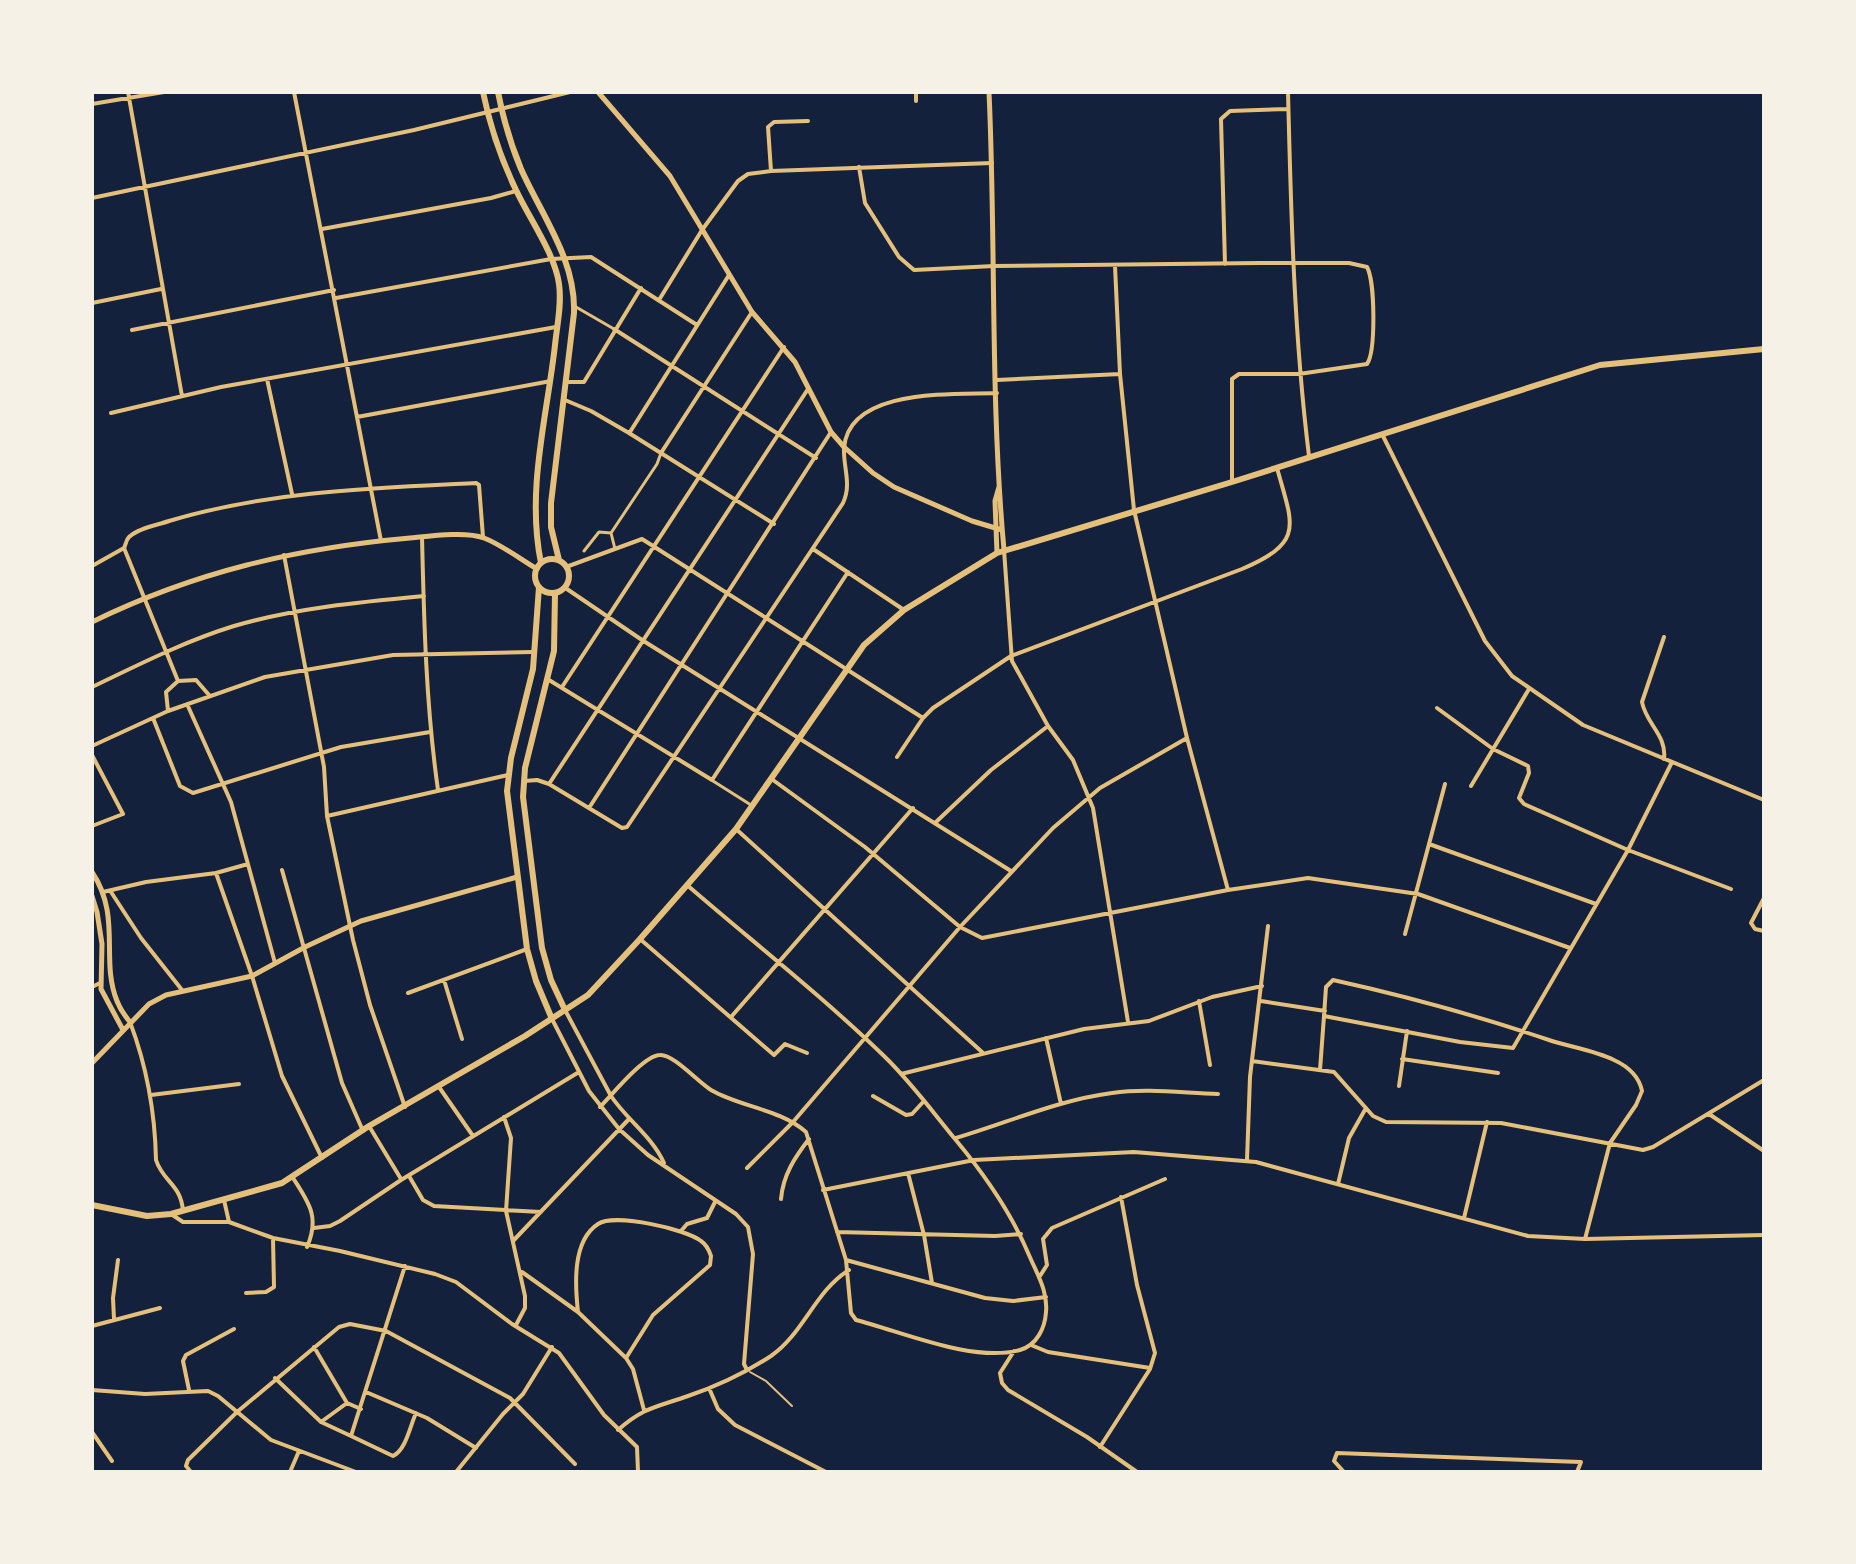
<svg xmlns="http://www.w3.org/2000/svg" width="1856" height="1564" font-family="Manrope,sans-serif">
	<rect width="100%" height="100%" fill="#14213d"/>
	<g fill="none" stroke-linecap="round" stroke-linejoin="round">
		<path stroke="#e5c07b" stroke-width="2" d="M 750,1372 L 766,1381 L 792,1406"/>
		<path stroke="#e5c07b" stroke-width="3" d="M 576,307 L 614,329
			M 615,549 L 611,533 L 657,464 L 661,453
			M 584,551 L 599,532 L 611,533
			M 713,781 L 751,805"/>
		<path stroke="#e5c07b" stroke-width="4" d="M 128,92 L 182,396
			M 294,92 L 381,541
			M 916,92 L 916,101
			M 1288,92 C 1291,214 1294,335 1309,456
			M 92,104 L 164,92
			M 859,167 L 865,203 L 899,257 L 914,270 L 994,266 L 1260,263 L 1349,263 L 1367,267 C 1375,281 1376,351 1367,364 L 1299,374 L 1239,374 L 1232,379 L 1232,482
			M 771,171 L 768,127 L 774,122 L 808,121
			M 92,198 L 414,130 L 570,92
			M 322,229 L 491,198 L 516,191
			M 1225,264 L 1221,119 L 1230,111 L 1288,109
			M 1115,266 L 1120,374 L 1134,510 L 1187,738 L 1228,890
			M 336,298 L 551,259 L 591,257 L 697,325
			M 659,300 L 702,230 L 738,181 L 748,174 L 771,171 L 992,163
			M 92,303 L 161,289
			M 614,329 L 816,458
			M 132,330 L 334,290
			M 267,379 L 292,494
			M 997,380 L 1120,374
			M 567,382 L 584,382 L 641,288
			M 565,400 L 591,411 L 629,433 L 774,524
			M 111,413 L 221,387 L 556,327
			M 357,417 L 551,381
			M 630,432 L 729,275
			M 1382,434 L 1485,641 L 1512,676 L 1583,725 L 1764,800
			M 661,453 L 752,312
			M 422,537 C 424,622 426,706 438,790
			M 124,548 C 126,544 126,540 129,537 C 138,528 158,525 169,521 C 269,491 372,488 476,483 L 479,485 L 483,537
			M 124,548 L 178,681
			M 813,549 L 904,610
			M 1004,550 L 1012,661 L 1048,726 L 1073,760 L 1093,808 L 1128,1022
			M 284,555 L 324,767 L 327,816 L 353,940 L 370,1005 L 405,1107
			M 92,566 L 124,548
			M 566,567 L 642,539 L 923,718
			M 564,587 L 642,640 L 1011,871
			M 1664,637 L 1642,702 C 1646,724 1667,735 1664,759
			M 549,680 L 712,780 L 848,572
			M 92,687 C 138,665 185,641 234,626 C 296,608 360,602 424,596
			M 562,687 L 784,347
			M 187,704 L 231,802 L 275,963
			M 1437,708 L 1493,749 L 1528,766 L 1529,773 L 1519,798 L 1524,804 L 1628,850 L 1731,889
			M 168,711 L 166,692 L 178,681 L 196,680 L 209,695
			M 153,718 L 180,786 L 193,793 L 341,747 L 430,732
			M 92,746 L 168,711 L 265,677 L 393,655 L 533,652
			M 92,755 L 123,814 L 92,826
			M 897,757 L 923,718 L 933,708 L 1011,656 L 1242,569 C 1305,542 1293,526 1277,468
			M 773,780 L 865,847 L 960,927 L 982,938 L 1228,890 L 1308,878 L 1418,894 L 1570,948
			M 524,781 L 537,780 L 549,784 L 622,828 L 627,827 L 843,503 C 852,484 843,467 844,448 C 849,387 955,395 997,393
			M 549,784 L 808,389
			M 1471,786 L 1529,689
			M 589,808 L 831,432
			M 327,816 L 508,775
			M 936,822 L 991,770 L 1048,726
			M 736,829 L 982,1052
			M 1429,844 L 1596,904
			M 282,870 L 342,1083 L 363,1131
			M 216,873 L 252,976 L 282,1076 L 322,1158
			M 103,892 L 146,882 L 216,873 L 248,864
			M 111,892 L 141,938 L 182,990
			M 1764,898 L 1751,923 L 1755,929 L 1764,931
			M 1405,934 L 1445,784
			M 640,939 L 774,1055 L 785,1044 L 807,1053
			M 444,980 L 462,1039
			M 92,987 L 100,983
			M 408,993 L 527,949
			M 1199,1001 L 1210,1065
			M 1261,1001 L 1325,1011
			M 565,1010 L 611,1096 C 627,1120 652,1136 664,1163
			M 1324,1016 L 1326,987 L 1333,980 C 1406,996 1478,1016 1549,1040 C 1570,1047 1594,1050 1614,1060 C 1627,1066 1639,1076 1642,1091 L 1636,1105 L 1610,1143 L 1585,1239
			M 731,1017 L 913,808
			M 552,1019 L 589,1091 L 619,1129 L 648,1155 L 736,1214 L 748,1227 L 753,1254 L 744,1364 L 747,1370
			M 130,1022 C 147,1067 155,1111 156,1160 C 163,1182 181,1184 183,1211
			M 1046,1038 L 1061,1104
			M 1402,1059 L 1498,1073
			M 1252,1061 L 1334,1072 L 1373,1116 L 1386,1122 L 1501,1123 L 1643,1150 L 1653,1147 L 1764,1080
			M 1320,1070 L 1324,1016 L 1460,1042 L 1513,1048 L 1628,850 L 1672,762
			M 901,1074 L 1084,1029 L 1149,1021 L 1212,997 L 1262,986
			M 1399,1086 L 1407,1031
			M 439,1087 L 473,1136
			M 151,1095 L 239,1084
			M 873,1096 L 906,1115 L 912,1114 L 924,1101
			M 600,1107 C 612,1095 644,1055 660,1055 C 673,1054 698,1082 711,1090 C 740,1107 780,1109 806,1132 L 846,1260 L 851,1313 L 856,1320 C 903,1332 973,1363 1020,1350 C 1037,1345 1045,1328 1046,1312 C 1048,1291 1037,1274 1029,1255 C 1011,1212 985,1175 955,1139 C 932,1111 910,1081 884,1056 C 822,996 753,942 687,885
			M 1709,1114 L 1764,1151
			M 504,1117 L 511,1138 L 506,1211 L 525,1296 L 525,1308 L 516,1325
			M 369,1126 L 401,1179
			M 956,1138 C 1007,1123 1058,1100 1112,1093 C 1147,1088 1183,1093 1218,1094
			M 1247,1160 L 1250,1077 L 1268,926
			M 747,1168 L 793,1122 L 960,927 L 1053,828 L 1100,788 L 1187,738
			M 908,1173 L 924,1235 L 932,1283
			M 409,1176 L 423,1200 L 434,1206 L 541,1212
			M 293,1178 C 309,1203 320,1217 307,1247
			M 1338,1184 L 1349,1138 L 1366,1108
			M 823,1190 L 974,1160 L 1134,1152 L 1256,1162 L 1528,1236 L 1585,1239 L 1764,1235
			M 781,1199 C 783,1175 795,1157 809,1139
			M 224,1200 L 229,1222
			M 171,1214 L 183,1222 L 229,1222 L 273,1238 L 340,1251 L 435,1274 L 456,1282 L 512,1324 L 559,1353 L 604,1415 L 637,1447 L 638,1472
			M 1464,1218 L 1487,1122
			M 314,1228 L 330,1226 L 340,1221 L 401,1180 L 579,1072
			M 681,1231 L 687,1224 L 707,1218 L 715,1202
			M 837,1232 L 995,1236 L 1021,1234
			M 513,1241 L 629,1119
			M 846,1260 L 985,1298 L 1013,1301 L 1046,1297
			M 405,1266 L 351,1436 L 393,1456 C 406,1450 410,1426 416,1413
			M 522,1272 L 578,1312 L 626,1358 L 633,1369 L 644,1410
			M 1040,1276 L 1047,1265 L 1043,1239 L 1052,1228 L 1165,1179
			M 246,1293 L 266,1292 L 274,1287 L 273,1238
			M 578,1312 C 575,1285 572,1241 598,1224 C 615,1213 686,1229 701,1241 C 707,1245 709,1250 711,1256 L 710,1265 L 653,1315 L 626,1358
			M 114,1319 L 113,1298 L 118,1260
			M 92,1326 L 160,1308
			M 1031,1345 L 1048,1352 L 1150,1368
			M 314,1347 L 347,1403 L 361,1409
			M 1014,1351 L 1000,1373 L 1002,1383 L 1008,1390 L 1087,1437 L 1137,1472
			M 275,1378 L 321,1422 L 351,1436
			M 709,1388 L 718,1409 L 735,1425 L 826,1472
			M 92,1390 L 145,1394 L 208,1391 L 218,1396 L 271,1440 L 356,1472
			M 189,1390 L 183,1361 L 186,1355 L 234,1329
			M 366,1392 L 427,1418 L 476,1448
			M 321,1422 L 347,1403
			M 618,1430 C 644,1407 657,1407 688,1396 C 718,1386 745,1373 771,1356 C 804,1333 815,1291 849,1270
			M 92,1432 L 112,1461
			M 1100,1447 L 1150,1369 L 1155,1353 L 1137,1285 L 1121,1197
			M 191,1472 L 186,1466 L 188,1460 L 237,1412 L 339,1327 L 350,1324 L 386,1331 L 510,1398 L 575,1464
			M 290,1472 L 299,1451
			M 456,1472 L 503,1414 L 523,1394 L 552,1347
			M 1344,1472 L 1334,1461 L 1337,1453 L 1581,1462 L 1577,1472"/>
		<path stroke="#e5c07b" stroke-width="5" d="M 598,92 L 670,176 L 752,312 L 795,362 L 831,432 L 844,447 L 873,473 L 894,487 L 972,521 L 1002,530
			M 989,92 C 996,244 990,398 1004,550
			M 997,553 L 995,501 L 999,487
			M 92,622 C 194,572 297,548 410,538 C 430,536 466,531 484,538 C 502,545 520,559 537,569
			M 92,872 C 122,917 100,959 117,1001 C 120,1009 125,1016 130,1022
			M 92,896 L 97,912 L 102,944 L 101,989 L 123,1030
			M 92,1063 L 149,1004 L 166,995 L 252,976 L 305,947 L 361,921 L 517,877"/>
		<path stroke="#e5c07b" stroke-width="6" d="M 483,92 C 490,126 501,159 516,190 C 529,218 555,254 559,284 C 562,304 557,325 555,345 C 547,417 526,490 541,563
			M 498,92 C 503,118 511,145 521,169 C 542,216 576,260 574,313 L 551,503 L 551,527 L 559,560
			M535 576a17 17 0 1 1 34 0a17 17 0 1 1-34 0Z
			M 539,587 L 533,669 L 511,758 L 507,791 L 527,949 L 536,981 L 552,1019
			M 555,593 L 554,651 L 525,768 L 523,797 L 542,948 L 551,980 L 565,1010
			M 92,1205 L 147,1216 L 171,1214 L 282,1183 L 369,1126 L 525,1036 L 588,995 L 640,939 L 736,829 L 864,645 L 904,610 L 997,553 L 1232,482 L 1600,365 L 1764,349"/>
	</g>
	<rect width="1856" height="1564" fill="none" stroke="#f6f1e7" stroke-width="188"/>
</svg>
